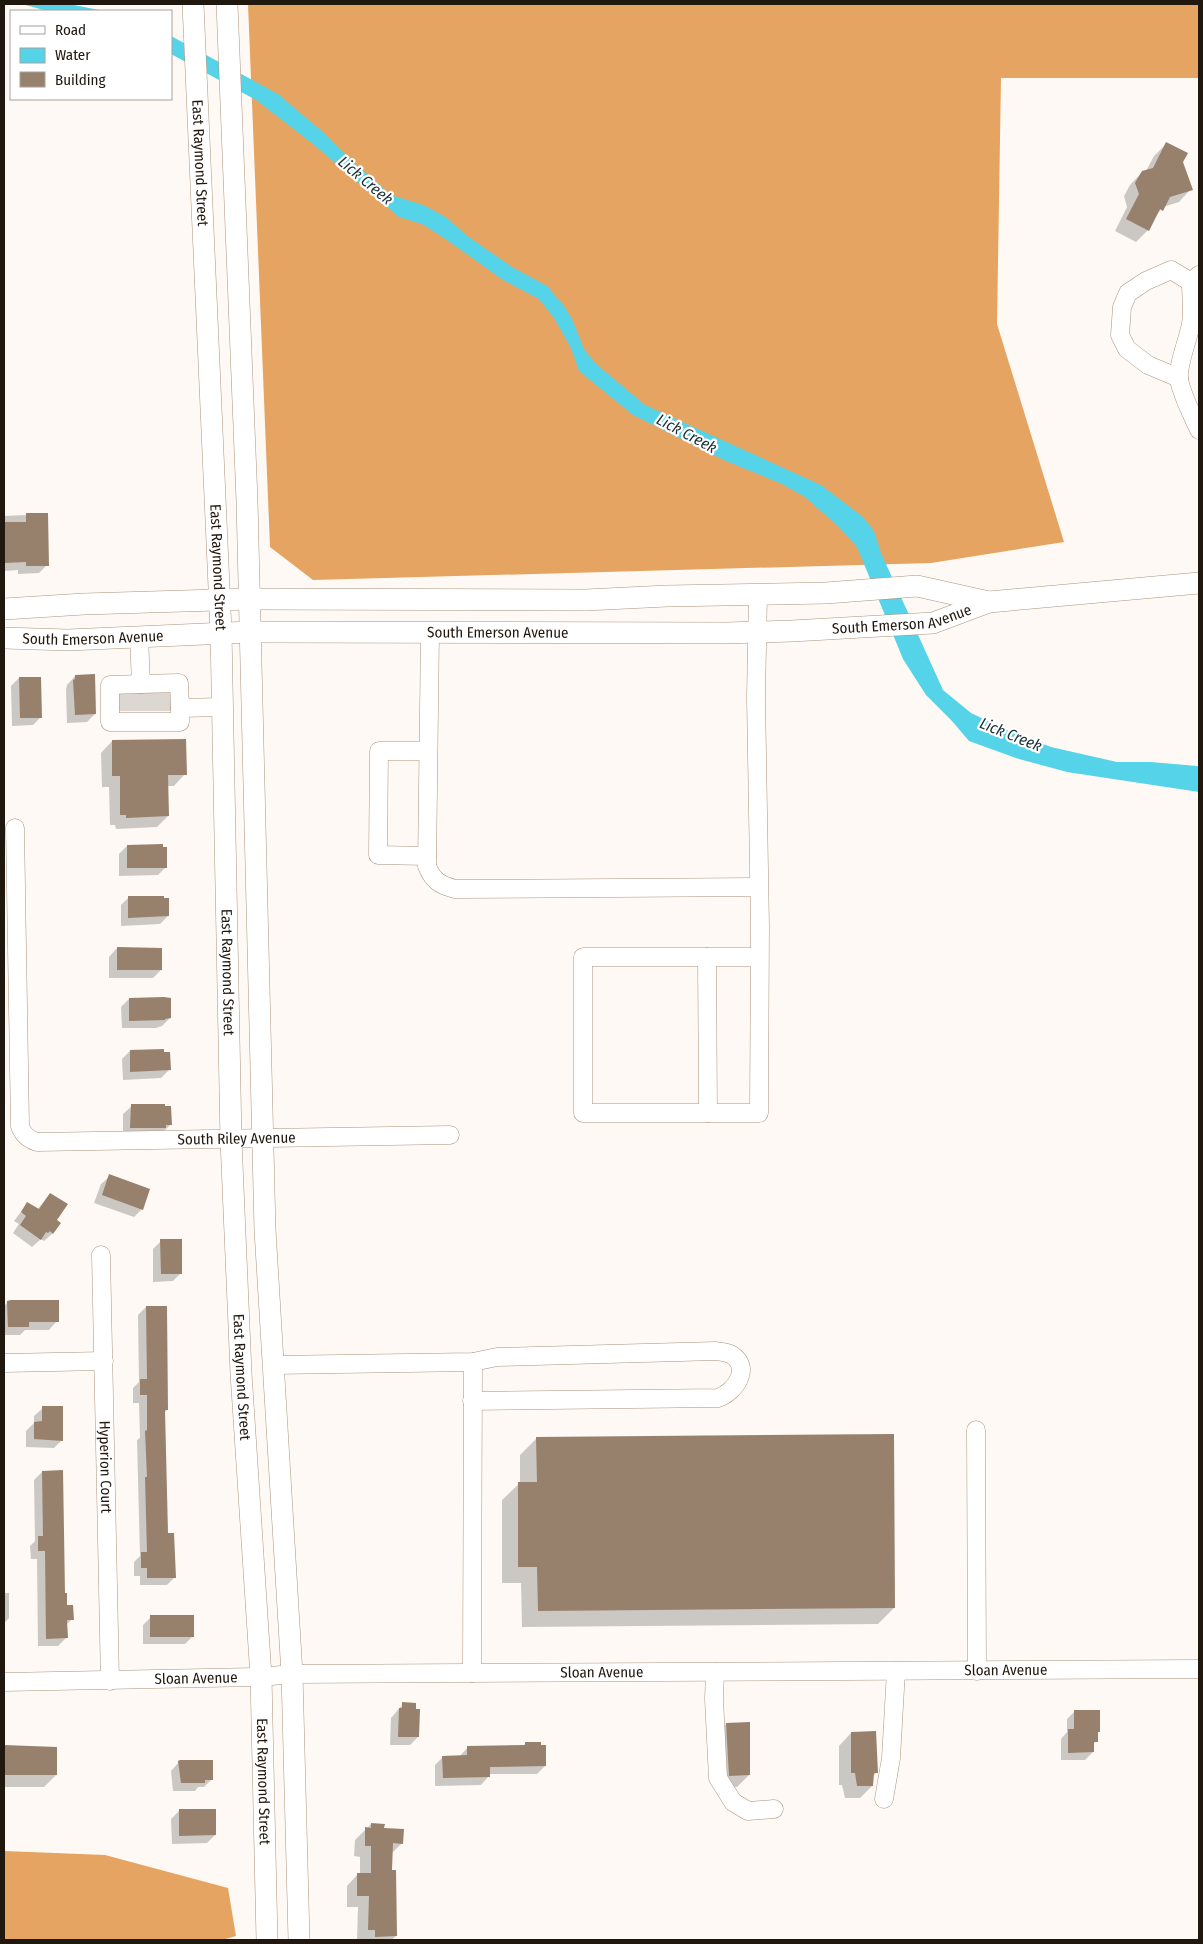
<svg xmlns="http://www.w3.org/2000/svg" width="1203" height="1944" font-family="'Fira Sans Condensed',sans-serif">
	<rect width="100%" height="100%" fill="#fef9f4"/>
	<path fill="#e5a461" d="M 248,4 L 1199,4 L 1199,78 L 1001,78 L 997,324 L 1064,542 L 931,563 L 313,580 L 270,547 Z
		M 4,1851 L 105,1855 L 228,1888 L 236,1936 L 222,1940 L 4,1940 Z"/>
	<path fill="#55d3e9" d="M 22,4 L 69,4 L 104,11 L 47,11 Z
		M 171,36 L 278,94 L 324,133 L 353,162 L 391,195 L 423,205 L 433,210 L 447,218 L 466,235 L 512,267 L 547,286 L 564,306 L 572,319 L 584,349 L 595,363 L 645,405 L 821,485 L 863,517 L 874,531 L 881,553 L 943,690 L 971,713 L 1007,730 L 1051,747 L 1117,762 L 1151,762 L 1197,766 L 1199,767 L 1199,792 L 1067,772 L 1019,759 L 969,741 L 952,721 L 926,695 L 903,659 L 857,547 L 839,527 L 805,497 L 782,484 L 726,461 L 633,415 L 579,371 L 571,348 L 554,318 L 539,299 L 503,280 L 444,238 L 422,224 L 399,217 L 313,144 L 256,100 L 171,54 Z"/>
	<path fill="#0003" d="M 1166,144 L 1182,162 L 1191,189 L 1179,202 L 1163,207 L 1155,217 L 1148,230 L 1136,242 L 1115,231 L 1127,207 L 1124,196 L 1130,185 L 1142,172 L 1146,171 L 1154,156 Z
		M 47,514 L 47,565 L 39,573 L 18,574 L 18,570 L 4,571 L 4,516 Z
		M 75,676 L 95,714 L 87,722 L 67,723 L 66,689 L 67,685 Z
		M 19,678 L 41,717 L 33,725 L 12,726 L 11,686 Z
		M 112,741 L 185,774 L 174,786 L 167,786 L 168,816 L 157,827 L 116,829 L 115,825 L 110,825 L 109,787 L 102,787 L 101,753 Z
		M 127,846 L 166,867 L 158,875 L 119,876 L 119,854 Z
		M 129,897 L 168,916 L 160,924 L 121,926 L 121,905 Z
		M 117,948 L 161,970 L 153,978 L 109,978 L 109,957 Z
		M 129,999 L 170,1018 L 162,1026 L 156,1028 L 122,1028 L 121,1007 Z
		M 130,1051 L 163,1053 L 169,1070 L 161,1078 L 123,1080 L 122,1059 Z
		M 132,1106 L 171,1124 L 162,1133 L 123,1136 L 123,1114 Z
		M 110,1176 L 142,1209 L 134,1217 L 94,1203 L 101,1184 Z
		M 50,1194 L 55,1221 L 53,1233 L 44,1241 L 41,1239 L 32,1247 L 13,1233 L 19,1224 L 14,1221 L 27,1204 L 37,1210 Z
		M 161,1241 L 181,1273 L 173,1281 L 153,1282 L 153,1249 Z
		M 8,1302 L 57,1321 L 49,1330 L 25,1330 L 20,1335 L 4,1335 L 4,1306 Z
		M 146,1307 L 167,1410 L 164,1413 L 167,1535 L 175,1577 L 167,1585 L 140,1585 L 140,1576 L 134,1576 L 134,1562 L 140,1556 L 137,1440 L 140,1438 L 139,1403 L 133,1403 L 133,1388 L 139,1382 L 138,1315 Z
		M 43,1408 L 62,1440 L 54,1448 L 26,1447 L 26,1431 L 34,1423 L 34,1416 Z
		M 537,1438 L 894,1608 L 878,1624 L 522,1627 L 521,1583 L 502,1583 L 502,1500 L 520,1483 L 520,1455 Z
		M 42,1472 L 66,1607 L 72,1619 L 66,1625 L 66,1638 L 58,1646 L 38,1646 L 37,1559 L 31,1559 L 30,1546 L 35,1541 L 34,1480 Z
		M 4,1593 L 9,1593 L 9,1618 L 4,1623 Z
		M 151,1617 L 193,1636 L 185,1644 L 143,1644 L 143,1625 Z
		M 403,1704 L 418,1737 L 410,1745 L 390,1745 L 391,1718 Z
		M 1075,1711 L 1096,1733 L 1096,1741 L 1093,1745 L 1093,1752 L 1085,1760 L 1061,1760 L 1061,1739 L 1067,1732 L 1067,1719 Z
		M 726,1724 L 749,1775 L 737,1787 L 716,1787 L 714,1737 Z
		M 851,1733 L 876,1773 L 873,1776 L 872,1786 L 860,1798 L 845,1798 L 842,1785 L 839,1785 L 839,1746 Z
		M 526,1743 L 545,1766 L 537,1774 L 489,1774 L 489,1776 L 481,1785 L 435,1786 L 435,1765 L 443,1757 L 459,1757 L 468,1747 L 523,1746 Z
		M 4,1746 L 56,1748 L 56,1775 L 44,1787 L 4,1787 Z
		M 179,1762 L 212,1779 L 204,1787 L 198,1787 L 195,1791 L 173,1791 L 171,1771 Z
		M 179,1811 L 215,1835 L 207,1843 L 172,1844 L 171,1819 Z
		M 371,1824 L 383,1829 L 402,1843 L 391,1854 L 390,1871 L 396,1936 L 391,1940 L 357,1940 L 358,1907 L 347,1907 L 347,1886 L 358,1874 L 360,1874 L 360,1857 L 354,1856 L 355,1840 Z"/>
	<path fill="#97816c" d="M 1166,142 L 1188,153 L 1183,162 L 1193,190 L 1170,197 L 1163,211 L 1160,209 L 1149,231 L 1126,219 L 1139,194 L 1135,183 L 1142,171 L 1153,168 Z
		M 26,513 L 48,513 L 49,566 L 26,566 L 26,562 L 4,563 L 4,522 L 26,522 Z
		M 95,674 L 96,714 L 75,715 L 73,680 L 75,679 L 75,675 Z
		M 19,677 L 41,677 L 42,718 L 20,718 Z
		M 186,739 L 187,775 L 168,775 L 169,816 L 126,818 L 126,815 L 120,815 L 120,776 L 112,776 L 112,740 Z
		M 163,844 L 163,847 L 167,847 L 167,868 L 127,868 L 127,845 Z
		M 128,896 L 164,896 L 164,898 L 169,898 L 169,916 L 128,918 Z
		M 117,947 L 162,948 L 162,970 L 117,970 Z
		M 164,997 L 171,998 L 171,1018 L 165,1019 L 165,1020 L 129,1021 L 129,998 Z
		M 164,1049 L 164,1052 L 170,1052 L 171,1070 L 130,1072 L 130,1050 Z
		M 131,1104 L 165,1104 L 165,1106 L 171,1106 L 172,1125 L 166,1125 L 166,1128 L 130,1128 Z
		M 109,1174 L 150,1189 L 143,1210 L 102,1195 Z
		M 50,1193 L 68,1204 L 57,1220 L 61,1223 L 53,1234 L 50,1231 L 48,1233 L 46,1232 L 41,1240 L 20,1225 L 26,1216 L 21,1212 L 27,1202 L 39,1209 Z
		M 160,1239 L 182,1239 L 182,1274 L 161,1274 Z
		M 11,1300 L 59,1300 L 59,1322 L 29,1322 L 29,1327 L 8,1327 L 7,1301 Z
		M 146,1306 L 167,1306 L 168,1410 L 165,1410 L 168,1533 L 174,1533 L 176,1578 L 147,1578 L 147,1568 L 141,1568 L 141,1552 L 147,1552 L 145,1477 L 147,1477 L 145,1431 L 147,1430 L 147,1395 L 140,1395 L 140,1379 L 147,1379 Z
		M 42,1406 L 63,1406 L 63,1441 L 34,1439 L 34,1422 L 42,1421 Z
		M 894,1434 L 895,1608 L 538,1611 L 537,1567 L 518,1567 L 518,1482 L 537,1482 L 536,1437 Z
		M 63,1470 L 65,1593 L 67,1593 L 67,1605 L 73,1605 L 74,1620 L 67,1620 L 68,1638 L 46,1639 L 45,1551 L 38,1551 L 38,1536 L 43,1536 L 42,1471 Z
		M 150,1615 L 194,1615 L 194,1637 L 150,1637 Z
		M 402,1702 L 416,1703 L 416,1709 L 420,1709 L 419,1737 L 398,1737 L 399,1708 L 402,1708 Z
		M 1074,1710 L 1100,1710 L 1100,1732 L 1098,1732 L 1098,1742 L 1094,1742 L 1094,1752 L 1068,1753 L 1068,1729 L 1074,1729 Z
		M 750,1722 L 750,1775 L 729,1776 L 726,1723 Z
		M 876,1731 L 878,1773 L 874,1773 L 873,1786 L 857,1786 L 855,1773 L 851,1773 L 851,1732 Z
		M 525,1742 L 541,1742 L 541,1745 L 546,1745 L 546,1766 L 490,1767 L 490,1777 L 443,1778 L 442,1756 L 467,1755 L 467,1746 L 525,1745 Z
		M 4,1745 L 57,1747 L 57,1775 L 4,1775 Z
		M 180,1760 L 213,1760 L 213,1780 L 205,1780 L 205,1783 L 181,1783 L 178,1761 Z
		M 179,1809 L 216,1809 L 216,1835 L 179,1836 Z
		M 371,1823 L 385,1824 L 384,1828 L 404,1829 L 403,1844 L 393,1843 L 392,1870 L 396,1870 L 397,1936 L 375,1937 L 375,1930 L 368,1930 L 369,1896 L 357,1896 L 357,1873 L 371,1873 L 371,1846 L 365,1846 L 365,1827 L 371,1828 Z"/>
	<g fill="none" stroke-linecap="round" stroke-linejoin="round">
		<path stroke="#ddd7d2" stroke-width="18" stroke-dasharray="18 9" stroke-linecap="butt" d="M 120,693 L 121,712
			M 134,693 L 134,711
			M 151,693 L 151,711
			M 168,693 L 168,711"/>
		<defs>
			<g id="minor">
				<path d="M 1199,275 L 1191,282 C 1191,296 1193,311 1191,324 C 1188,340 1177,366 1179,380 C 1183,398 1192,414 1199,430"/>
				<path d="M 1179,378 L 1148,365 L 1127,349 L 1120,335 L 1122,307 L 1128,293 L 1146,281 L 1171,270 L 1191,282"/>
				<path d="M 758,594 L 756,697 L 760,927 L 759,1113 L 583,1113 L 583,957 L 759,957"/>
				<path d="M 430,633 L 427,866 C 433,881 440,885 455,889 L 758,887"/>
				<path d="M 139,636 L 141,684 L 179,683 L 180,708 L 222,707"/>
				<path d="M 141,684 L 110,685 L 110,722 L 180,722 L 180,708"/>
				<path id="s1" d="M 15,828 L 20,1126 C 23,1135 28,1139 37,1142 L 450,1135"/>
				<path d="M 427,856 L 378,855 L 379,751 L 428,751"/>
				<path d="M 707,957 L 708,1113"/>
				<path id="s2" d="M 101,1255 L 110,1681"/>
				<path d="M 4,1363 L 104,1361"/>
				<path d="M 273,1365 L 473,1362 L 497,1357 L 716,1351 C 721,1352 727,1352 732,1355 C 752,1368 735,1392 718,1398 L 472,1401"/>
				<path d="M 976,1430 L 977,1671"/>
				<path d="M 715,1672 L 714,1699 L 718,1778 L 733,1802 L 748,1811 L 774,1809"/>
				<path d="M 472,1673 L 473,1362"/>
				<path id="s3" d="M 4,1682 L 261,1677 L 292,1674 L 1199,1669"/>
				<path d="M 884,1799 L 891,1758 L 896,1671"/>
			</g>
			<g id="major">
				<path id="s4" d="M 193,4 L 221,632 L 231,1140 L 241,1373 L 261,1677 L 267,1940"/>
				<path d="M 227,4 L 247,501 L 265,1230 L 292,1674 L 299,1940"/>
				<path d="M 4,609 L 84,604 L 250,599 L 586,600 L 667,596 L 826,593 L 917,586 L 989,602"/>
				<path id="s5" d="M 4,638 L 68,640 L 250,632 L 727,633 L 792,631 L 933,623 L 989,602 L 1199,583"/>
			</g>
		</defs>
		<use href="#minor" stroke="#ab947e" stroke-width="19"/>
		<use href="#major" stroke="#ab947e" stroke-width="22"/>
		<use href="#minor" stroke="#fff" stroke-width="18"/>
		<use href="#major" stroke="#fff" stroke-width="21"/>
	</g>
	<g text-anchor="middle" stroke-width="4.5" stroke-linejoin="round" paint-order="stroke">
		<g font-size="15" fill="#20170f" stroke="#fff">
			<text dy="5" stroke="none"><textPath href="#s4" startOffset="159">East Raymond Street</textPath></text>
			<text dy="5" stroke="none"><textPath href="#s4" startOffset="564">East Raymond Street</textPath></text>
			<text dy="5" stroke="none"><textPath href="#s5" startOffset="899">South Emerson Avenue</textPath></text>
			<text dy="5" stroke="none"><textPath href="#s5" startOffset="494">South Emerson Avenue</textPath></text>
			<text dy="5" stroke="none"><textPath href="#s5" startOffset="89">South Emerson Avenue</textPath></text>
			<text dy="5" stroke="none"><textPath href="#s4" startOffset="969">East Raymond Street</textPath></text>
			<text dy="5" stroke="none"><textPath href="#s1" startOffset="522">South Riley Avenue</textPath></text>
			<text dy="5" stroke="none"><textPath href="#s4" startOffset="1374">East Raymond Street</textPath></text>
			<text dy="5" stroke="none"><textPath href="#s2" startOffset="212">Hyperion Court</textPath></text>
			<text dy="5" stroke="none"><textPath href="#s3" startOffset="1002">Sloan Avenue</textPath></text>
			<text dy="5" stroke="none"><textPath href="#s3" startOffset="598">Sloan Avenue</textPath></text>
			<text dy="5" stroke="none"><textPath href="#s3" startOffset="192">Sloan Avenue</textPath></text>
			<text dy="5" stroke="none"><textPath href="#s4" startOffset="1779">East Raymond Street</textPath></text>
		</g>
		<g font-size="16" font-style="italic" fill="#1c3237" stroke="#fff">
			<text transform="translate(366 180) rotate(40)" y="6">Lick Creek</text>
			<text transform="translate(687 433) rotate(28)" y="6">Lick Creek</text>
			<text transform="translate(1011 734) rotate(22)" y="6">Lick Creek</text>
		</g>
	</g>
	<rect width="1203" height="1944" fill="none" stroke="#20170f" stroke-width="10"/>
	<rect x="10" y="10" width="162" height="90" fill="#ffffff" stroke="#a6a29f"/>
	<rect x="20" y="26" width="25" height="8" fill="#ffffff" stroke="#a6a29f"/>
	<text x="55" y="35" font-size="15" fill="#20170f">Road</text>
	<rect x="20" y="48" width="25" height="15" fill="#55d3e9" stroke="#a6a29f"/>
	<text x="55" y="60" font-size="15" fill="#20170f">Water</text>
	<rect x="20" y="72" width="25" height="15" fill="#97816c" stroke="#a6a29f"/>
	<text x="55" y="85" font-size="15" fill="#20170f">Building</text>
</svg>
